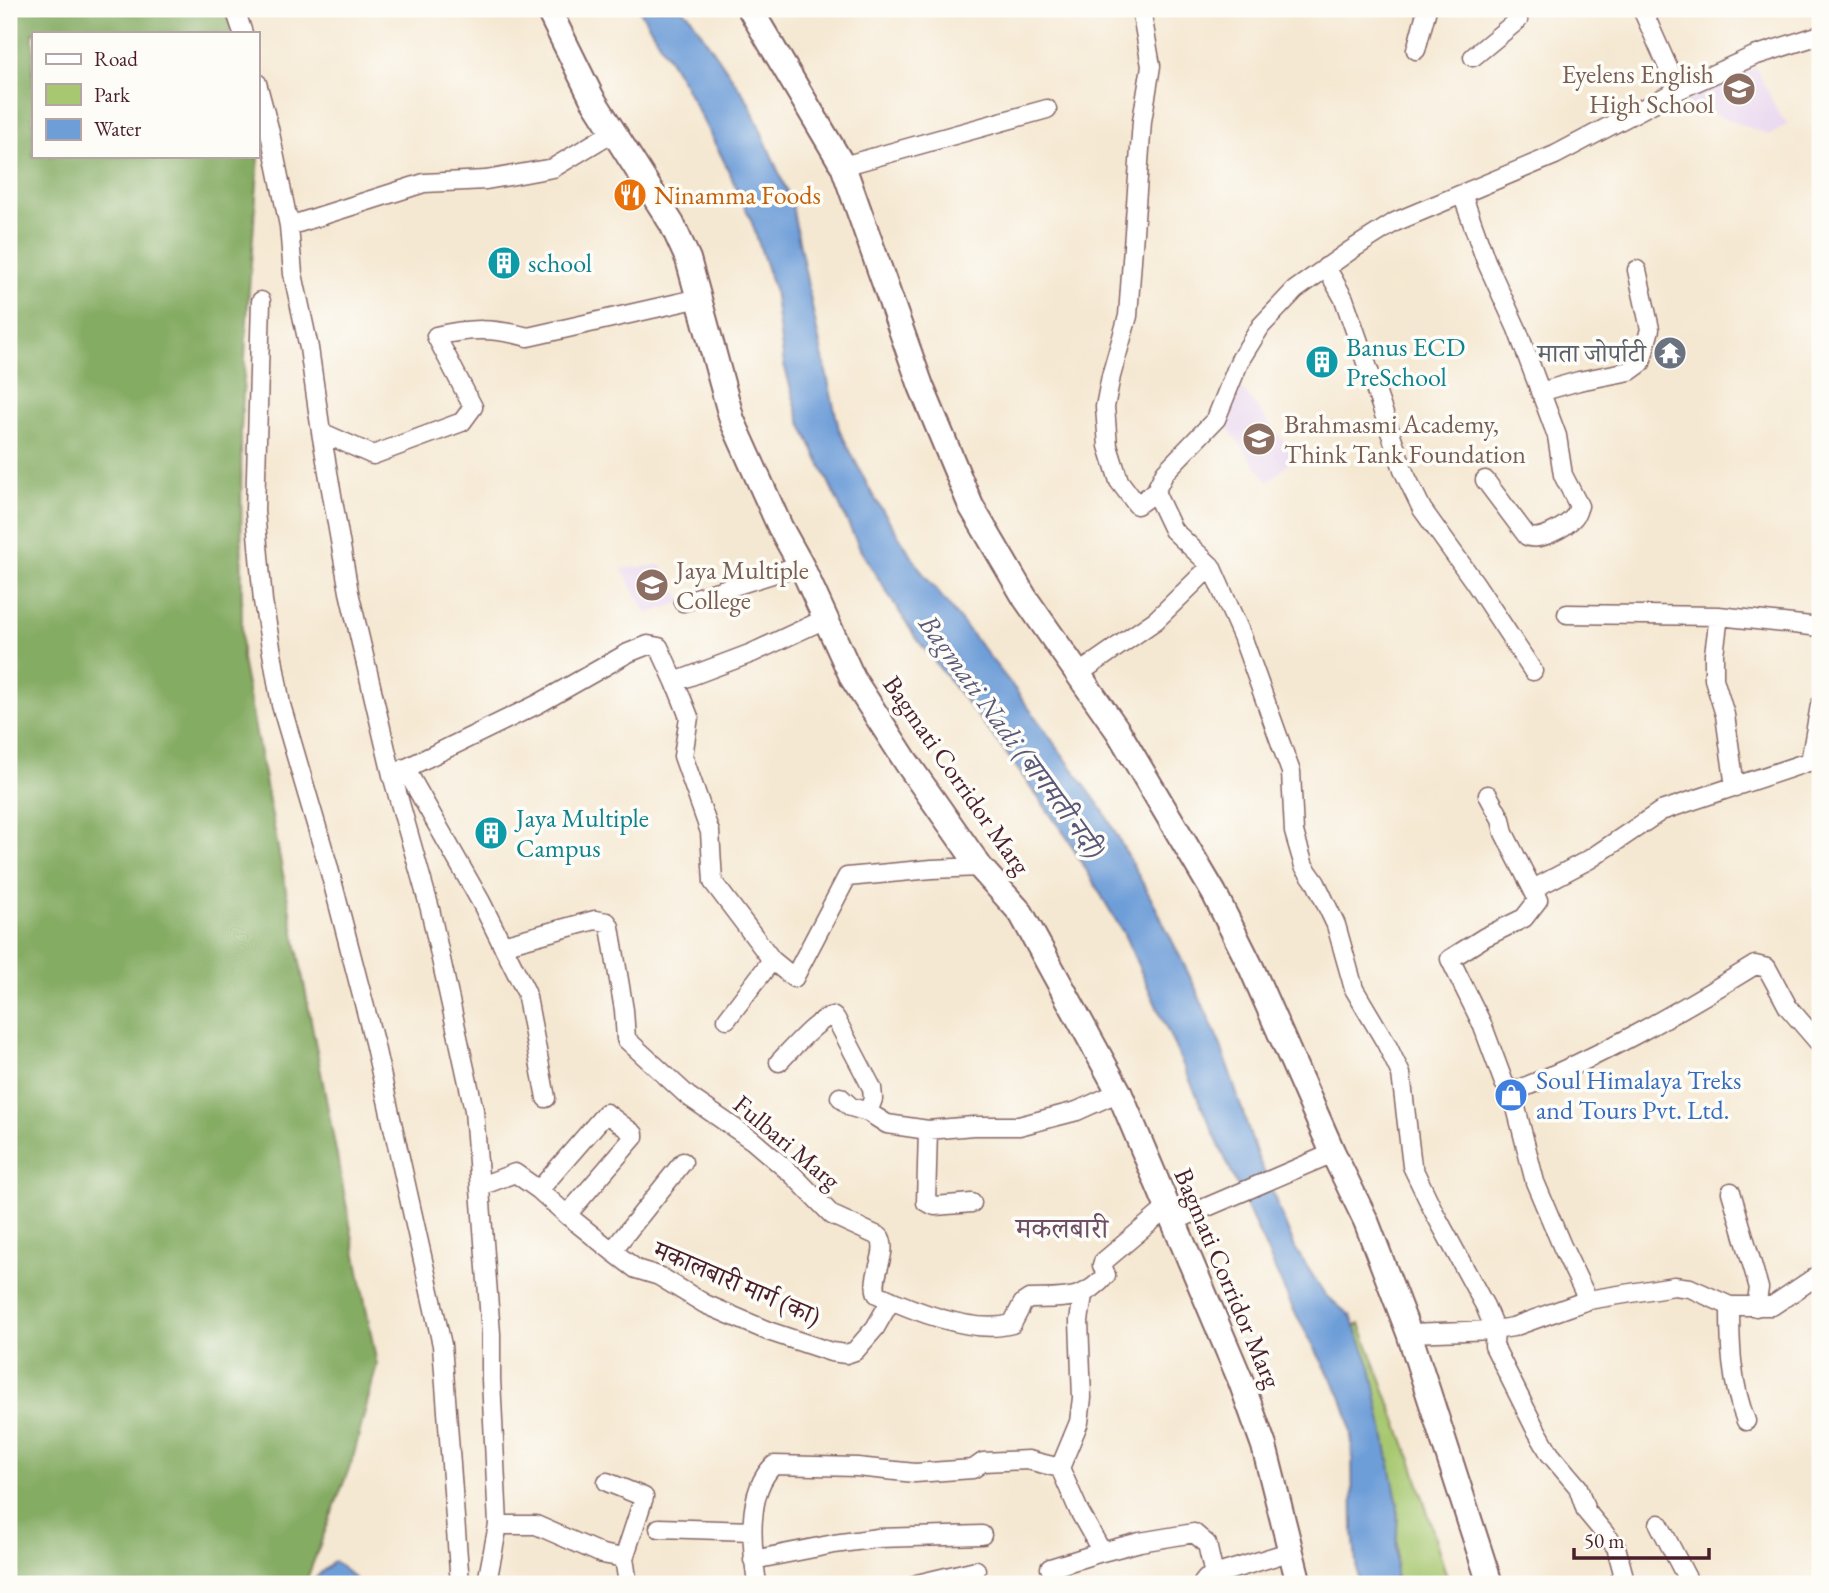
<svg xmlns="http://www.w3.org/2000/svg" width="1829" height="1593" font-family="'EB Garamond','Noto Serif Devanagari',serif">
	<rect width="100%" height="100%" fill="#fdfcf7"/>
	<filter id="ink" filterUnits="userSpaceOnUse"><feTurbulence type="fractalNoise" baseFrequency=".0143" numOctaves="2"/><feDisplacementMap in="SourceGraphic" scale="14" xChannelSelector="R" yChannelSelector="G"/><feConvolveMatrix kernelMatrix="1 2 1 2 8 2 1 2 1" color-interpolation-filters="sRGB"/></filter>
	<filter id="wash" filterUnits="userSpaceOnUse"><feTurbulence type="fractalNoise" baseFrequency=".00686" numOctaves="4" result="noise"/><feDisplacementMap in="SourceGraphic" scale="28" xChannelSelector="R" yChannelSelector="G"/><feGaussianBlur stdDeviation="1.57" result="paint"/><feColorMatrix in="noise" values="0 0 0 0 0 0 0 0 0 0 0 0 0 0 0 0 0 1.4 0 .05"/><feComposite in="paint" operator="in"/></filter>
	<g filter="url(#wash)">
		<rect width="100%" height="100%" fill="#f5e8d2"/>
		<path fill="#e7d2ef" d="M 1756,67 L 1778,113 L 1788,124 L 1770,135 L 1684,103 Z
			M 1242,389 L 1296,457 L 1268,482 L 1223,421 Z
			M 661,565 L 683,602 L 647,614 L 622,569 Z"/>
		<path fill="#a7c871" stroke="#78744e" stroke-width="2" d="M 1360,1324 L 1413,1465 L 1449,1584 L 1395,1584 L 1398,1505 L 1355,1326 Z"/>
		<path fill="#85ac63" stroke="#686647" stroke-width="2" d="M 9,9 L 226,9 L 233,33 L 33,33 L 33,156 L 257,156 L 257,116 L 261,130 L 248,303 L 241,431 L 242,660 L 377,1365 L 353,1458 L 305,1584 L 9,1584 Z"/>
		<path fill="#6e9ed8" stroke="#5c5e82" stroke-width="2" d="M 639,9 L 682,9 L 689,15 L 748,101 L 791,201 L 819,341 L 839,429 L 872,494 L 922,572 L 1012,685 L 1104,812 L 1153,902 L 1195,987 L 1221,1046 L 1257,1155 L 1295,1248 L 1326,1296 L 1351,1316 L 1371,1367 L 1398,1505 L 1395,1584 L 1358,1584 L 1353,1531 L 1352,1443 L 1349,1420 L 1341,1396 L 1293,1309 L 1124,934 L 1068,839 L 1004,750 L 916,638 L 861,551 L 800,421 L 784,364 L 774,289 L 751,220 L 724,161 L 684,84 Z
			M 334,1561 L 355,1578 L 353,1584 L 316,1584 L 315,1578 Z"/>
	</g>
	<g filter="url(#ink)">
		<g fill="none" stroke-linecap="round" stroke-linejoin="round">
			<defs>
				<path id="street" d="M 235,9 L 243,33
					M 1141,9 L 1151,66 L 1142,121 L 1128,316 L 1111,376 L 1105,407 L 1108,446 L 1119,481 L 1137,505 L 1155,492
					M 1642,9 L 1678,90
					M 1416,50 L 1427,9
					M 1473,57 L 1518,20 L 1513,9
					M 257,83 L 269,128 L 289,226 L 293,274 L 309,348 L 321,432 L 349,592 L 392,775 L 430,909 L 474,1110 L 491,1334 L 491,1379 L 498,1525 L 488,1577 L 489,1584
					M 843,166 L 1047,109
					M 1462,194 L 1486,261 L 1517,329 L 1557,436 L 1563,475 L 1579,506 C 1577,510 1577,514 1574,517 C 1565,528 1539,542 1527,536 L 1485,480
					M 289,226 L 424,183 L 486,180 L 553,168 L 613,132
					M 1326,267 L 1344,299 L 1404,472 L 1422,509 L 1475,583 L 1533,671
					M 261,301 L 255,511 L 263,601 L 281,705 L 328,865 L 374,1042 L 442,1345 L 460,1584
					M 1540,392 L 1579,381 L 1630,371 L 1641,363 L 1650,329 L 1637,270
					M 321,432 L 373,455 L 462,422 L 473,407 L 436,336 C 470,328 494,328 528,337 L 700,298
					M 1211,566 L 1242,636 L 1291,772 L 1294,832 L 1304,866 L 1316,883 L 1336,925 L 1354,989 L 1386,1043 L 1401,1074 L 1412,1166 L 1434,1212 L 1485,1306 L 1495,1330 L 1494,1346 L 1534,1426 L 1550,1454 L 1578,1487 L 1586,1511 L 1616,1547 L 1623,1573 L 1618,1584
					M 683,602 L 801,565
					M 1567,614 L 1719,616 L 1820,627
					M 1719,616 L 1714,654 L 1714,679 L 1725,715 L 1735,787
					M 1078,674 L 1156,620 L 1211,566 L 1173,530 L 1155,492 L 1165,472 L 1216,419 L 1240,360 L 1261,326 L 1295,290 L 1351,250 L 1395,222 L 1555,155 L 1678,90 L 1754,56 L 1820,35
					M 675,682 L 689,717 L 683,756 L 710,832 L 713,882 L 772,960 L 794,978 L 847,877 L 932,869 L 980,867
					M 1810,762 L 1820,705
					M 405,768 L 481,902 L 526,992 L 546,1098
					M 392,775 L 538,704 L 628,653 L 648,645 L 659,647 L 675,682 L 752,653 L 825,619
					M 1488,795 L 1501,819 L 1504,833 L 1538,900 L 1524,918 L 1485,937 L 1450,959 L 1482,1024 L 1504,1083 L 1512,1092 C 1597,1059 1677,1013 1755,965 L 1767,968 L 1788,1007 L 1820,1044
					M 1533,889 L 1590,859 L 1661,811 L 1820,758
					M 502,945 L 595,920 L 607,922 L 610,927 L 624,1010 L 626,1039 L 688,1096 L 752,1140 L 793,1175 L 832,1215 L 880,1237 C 889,1254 870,1276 877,1294 C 912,1310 974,1335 1012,1324 L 1023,1303 L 1029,1299 C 1061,1298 1084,1302 1106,1275 L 1102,1265 L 1103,1262 L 1167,1208
					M 727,1019 L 772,960
					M 779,1062 C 791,1050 817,1019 832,1016 L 836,1019 L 872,1088 L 873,1099 L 868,1112
					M 1512,1092 L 1535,1182 L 1562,1246 L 1588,1300
					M 840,1097 L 851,1107 L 868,1112 L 887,1124 L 928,1130 L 973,1126 L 1019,1126 L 1077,1111 L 1119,1092
					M 928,1130 L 926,1202 L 935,1206 L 972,1203
					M 683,1162 L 612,1251 L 636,1269 L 659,1276 L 705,1304 L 768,1331 L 831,1352 L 846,1354 L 855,1351 L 875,1328 L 891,1300
					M 481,1186 L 515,1173 L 539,1190 L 606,1113 L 634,1134 L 634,1137 L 567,1215 L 539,1190
					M 1731,1192 L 1759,1288 L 1756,1307
					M 567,1215 L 612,1251
					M 1172,1222 L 1333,1153
					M 1730,1306 C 1730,1346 1731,1383 1746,1421
					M 1409,1333 L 1495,1330 L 1513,1327 L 1588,1300 L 1674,1286 L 1690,1288 L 1730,1306 L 1772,1306 L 1820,1274
					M 1060,1468 L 1079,1511 L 1102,1552 L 1140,1542 L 1194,1533 L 1207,1544 L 1214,1575
					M 607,1482 L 644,1497 L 624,1558 L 628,1584
					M 1659,1524 L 1690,1584
					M 498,1525 L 536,1525 L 602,1554 L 624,1558
					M 659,1528 L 752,1531
					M 753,1560 L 834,1544 L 878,1538 L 982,1535
					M 1050,1568 L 1102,1552
					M 757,1584 C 752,1549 745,1492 774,1465 L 857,1467 L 915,1473 L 973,1469 L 983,1462 L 1028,1460 L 1060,1468 L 1079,1422 L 1082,1398 L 1079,1321 L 1083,1295
					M 917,1584 L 976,1570
					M 1202,1584 L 1206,1579 L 1214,1575 L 1289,1552"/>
				<path id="secondary" d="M 548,9 L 592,98 L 672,224 L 688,259 L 732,420 L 780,527 L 801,565 L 853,679 L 907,763 L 980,867 L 1021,913 L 1119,1092 L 1240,1379 L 1264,1446 L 1299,1584
					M 750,9 L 843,166 L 921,386 L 971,506 L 1025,598 L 1118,731 L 1214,893 L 1251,967 L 1333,1153 L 1366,1221 L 1409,1333 L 1490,1584"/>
			</defs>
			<use href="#street" stroke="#866565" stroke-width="21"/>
			<use href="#secondary" stroke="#866565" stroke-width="28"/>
			<use href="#street" stroke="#fff" stroke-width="18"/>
			<use href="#secondary" stroke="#fff" stroke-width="24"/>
		</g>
	</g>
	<defs>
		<symbol id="school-disc" viewBox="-11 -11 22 22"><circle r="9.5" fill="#8d6e63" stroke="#fdfcf7"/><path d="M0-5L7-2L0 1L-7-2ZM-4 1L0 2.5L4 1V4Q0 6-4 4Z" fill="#fff"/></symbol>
		<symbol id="restaurant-disc" viewBox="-11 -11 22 22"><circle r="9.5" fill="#e8710a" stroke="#fdfcf7"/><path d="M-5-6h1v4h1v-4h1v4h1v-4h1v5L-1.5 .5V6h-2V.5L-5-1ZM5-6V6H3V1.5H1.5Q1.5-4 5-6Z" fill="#fff"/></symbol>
		<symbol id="building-disc" viewBox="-11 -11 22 22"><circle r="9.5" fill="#0f9aa8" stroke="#fdfcf7"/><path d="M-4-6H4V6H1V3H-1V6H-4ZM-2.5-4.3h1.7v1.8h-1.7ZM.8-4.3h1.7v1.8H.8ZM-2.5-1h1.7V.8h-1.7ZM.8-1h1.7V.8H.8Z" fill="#fff"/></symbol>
		<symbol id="temple-disc" viewBox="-11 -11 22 22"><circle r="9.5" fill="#6b7280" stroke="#fdfcf7"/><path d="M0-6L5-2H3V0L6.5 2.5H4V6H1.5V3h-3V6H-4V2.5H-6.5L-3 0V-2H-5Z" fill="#fff"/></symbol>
		<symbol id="university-disc" viewBox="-11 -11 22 22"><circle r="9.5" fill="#8d6e63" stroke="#fdfcf7"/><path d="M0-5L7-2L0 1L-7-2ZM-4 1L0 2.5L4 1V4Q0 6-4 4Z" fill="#fff"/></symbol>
		<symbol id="shop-disc" viewBox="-11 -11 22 22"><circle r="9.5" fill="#3f7fe0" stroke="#fdfcf7"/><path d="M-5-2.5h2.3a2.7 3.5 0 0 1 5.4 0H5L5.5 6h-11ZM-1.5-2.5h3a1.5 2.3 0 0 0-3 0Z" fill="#fff"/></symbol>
	</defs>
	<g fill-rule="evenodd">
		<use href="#school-disc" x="1720" y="70" width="38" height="38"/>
		<use href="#restaurant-disc" x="611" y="176" width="38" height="38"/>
		<use href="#building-disc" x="485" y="244" width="38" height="38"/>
		<use href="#temple-disc" x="1651" y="334" width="38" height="38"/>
		<use href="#building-disc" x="1303" y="343" width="38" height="38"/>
		<use href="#school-disc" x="1240" y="420" width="38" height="38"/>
		<use href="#university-disc" x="633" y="566" width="38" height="38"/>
		<use href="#building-disc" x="472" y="814" width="38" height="38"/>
		<use href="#shop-disc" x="1492" y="1076" width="38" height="38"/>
	</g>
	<g text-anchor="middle" stroke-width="7" stroke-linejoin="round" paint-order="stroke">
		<g font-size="26" fill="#785e54" stroke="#fdfcf7" text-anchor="start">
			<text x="1714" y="83" text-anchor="end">Eyelens English<tspan x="1714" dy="30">High School</tspan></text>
			<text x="1284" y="433">Brahmasmi Academy,<tspan x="1284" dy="30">Think Tank Foundation</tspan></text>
			<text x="676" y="579">Jaya Multiple<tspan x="676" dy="30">College</tspan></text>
		</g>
		<g font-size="26" fill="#c56008" stroke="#fdfcf7" text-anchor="start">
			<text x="654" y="204">Ninamma Foods</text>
		</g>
		<g font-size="26" fill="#0d838f" stroke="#fdfcf7" text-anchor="start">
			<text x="528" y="272">school</text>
			<text x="1346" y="356">Banus ECD<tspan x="1346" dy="30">PreSchool</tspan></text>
			<text x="516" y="827">Jaya Multiple<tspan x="516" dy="30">Campus</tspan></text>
		</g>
		<g font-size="26" fill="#5b616d" stroke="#fdfcf7" text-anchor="end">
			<text x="1646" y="362">माता जोर्पाटी</text>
		</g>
		<g font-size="26" fill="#4a1f2b" stroke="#fdfcf7">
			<text transform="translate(957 775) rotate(55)" y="9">Bagmati Corridor Marg</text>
			<text transform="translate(787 1142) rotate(40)" y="9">Fulbari Marg</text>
			<text transform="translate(1228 1278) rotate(67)" y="9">Bagmati Corridor Marg</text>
			<text transform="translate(737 1283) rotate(23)" y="9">मकालबारी मार्ग (का)</text>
		</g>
		<g font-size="26" fill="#366cbe" stroke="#fdfcf7" text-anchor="start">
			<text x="1536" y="1089">Soul Himalaya Treks<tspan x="1536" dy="30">and Tours Pvt. Ltd.</tspan></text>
		</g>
		<g font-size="28" font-style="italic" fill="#5a5879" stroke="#fdfcf7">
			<text transform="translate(1012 736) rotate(54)" y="10">Bagmati Nadi (बागमती नदी)</text>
		</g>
		<g font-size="28" fill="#6d4e65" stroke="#fdfcf7">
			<text x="1062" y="1238">मकलबारी</text>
		</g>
	</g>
	<rect width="1829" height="1593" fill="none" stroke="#fdfcf7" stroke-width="35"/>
	<rect x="32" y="32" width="228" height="126" fill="#fdfcf7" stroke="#b5a4a5" stroke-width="2"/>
	<rect x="46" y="54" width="35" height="10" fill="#ffffff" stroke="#b5a4a5" stroke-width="2"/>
	<text x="94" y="66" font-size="21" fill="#4a1f2b">Road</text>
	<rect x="46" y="84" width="35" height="21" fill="#a7c871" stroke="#b5a4a5" stroke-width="2"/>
	<text x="94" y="102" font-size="21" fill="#4a1f2b">Park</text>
	<rect x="46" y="119" width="35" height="21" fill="#6e9ed8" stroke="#b5a4a5" stroke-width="2"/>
	<text x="94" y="136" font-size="21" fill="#4a1f2b">Water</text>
	<path d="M1574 1548v10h135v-10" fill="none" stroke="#4a1f2b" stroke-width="3.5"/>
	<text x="1584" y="1548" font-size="21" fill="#4a1f2b" stroke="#fdfcf7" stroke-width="5" paint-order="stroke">50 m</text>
</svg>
